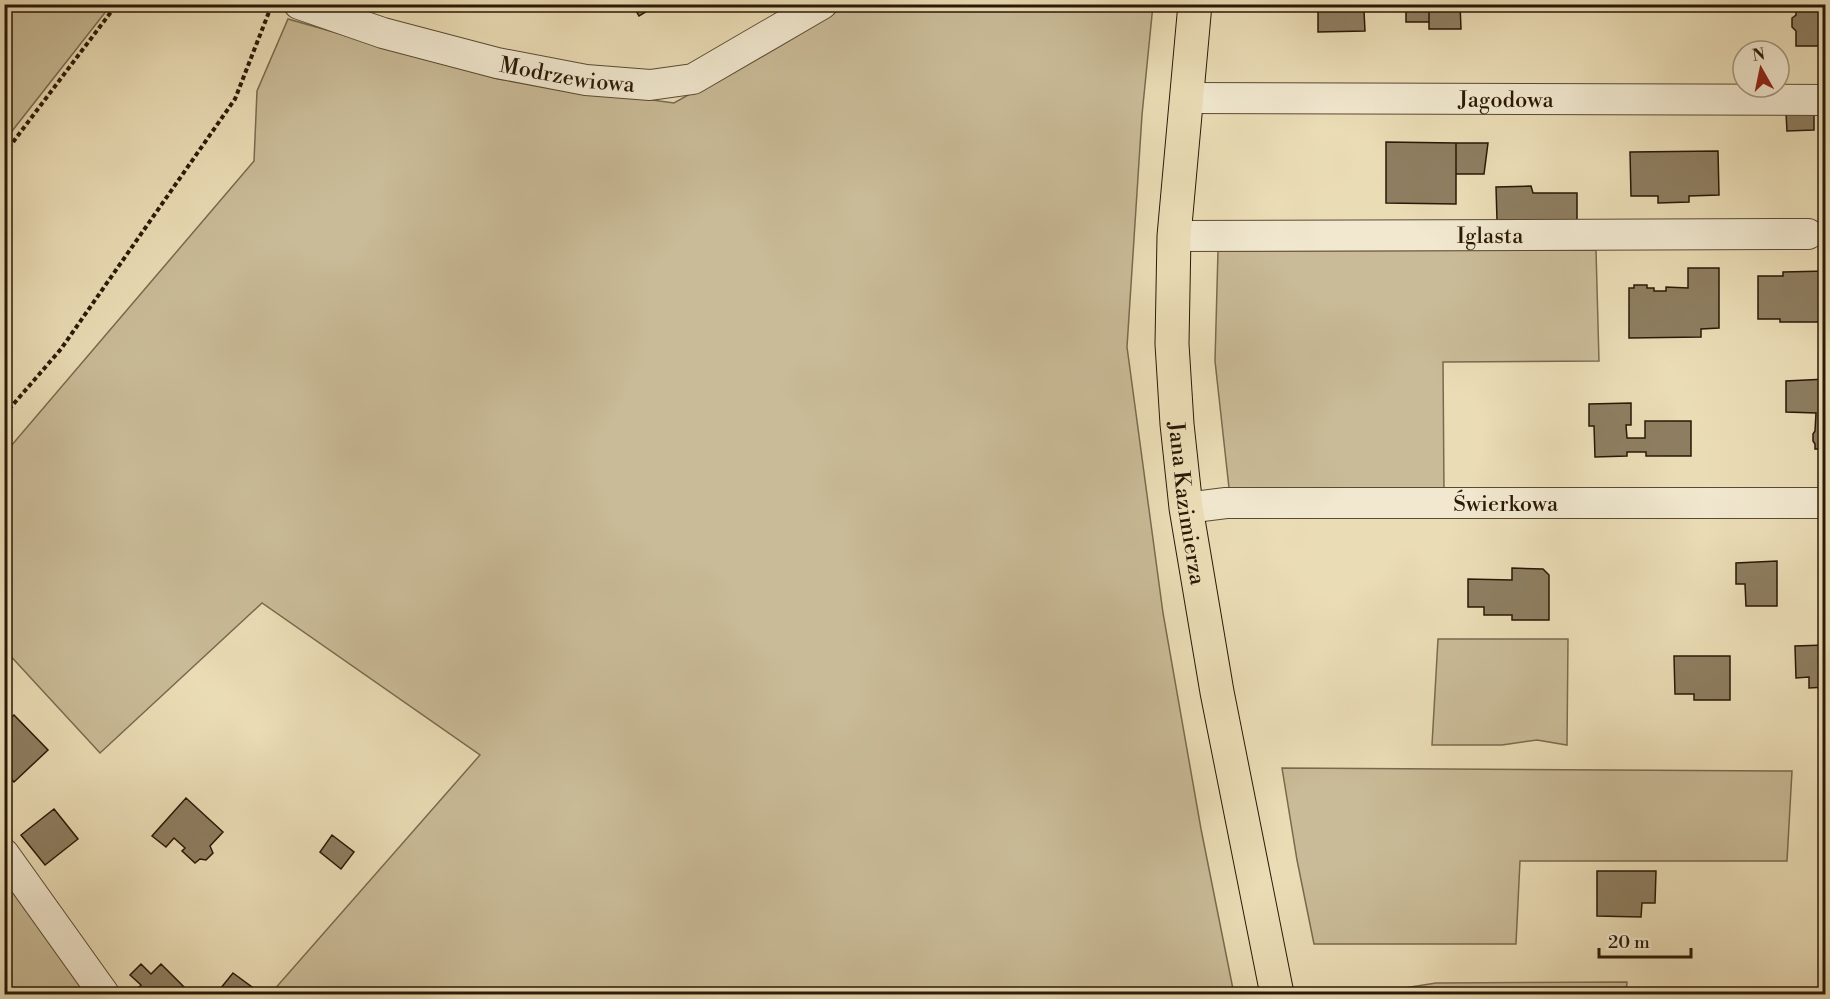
<svg xmlns="http://www.w3.org/2000/svg" width="1830" height="999" font-family="'Libre Bodoni',serif">
	<rect width="100%" height="100%" fill="#eadcb5"/>
	<filter id="stains"><feTurbulence type="fractalNoise" baseFrequency=".00333" numOctaves="4"/><feColorMatrix values="0 0 0 0 .2 0 0 0 0 .09 0 0 0 0 .02 0 0 0 .5 -.17"/></filter>
	<radialGradient id="worn" r=".72"><stop offset=".6" stop-color="#630" stop-opacity="0"/><stop offset="1" stop-color="#630" stop-opacity=".3"/></radialGradient>
	<path fill="#c9bb97" stroke="#7a6a4e" stroke-width="1.5" d="M 5,4 L 111,5 L 5,140 L 4,5 Z
		M 848,5 L 1153,5 L 1142,115 L 1127,347 L 1163,613 L 1201,829 L 1234,994 L 275,994 L 272,992 L 480,755 L 262,603 L 100,753 L 5,650 L 5,453 L 254,161 L 257,91 L 288,19 L 498,79 L 674,103 Z
		M 1596,250 L 1599,361 L 1443,362 L 1444,492 L 1230,497 L 1215,361 L 1218,251 Z
		M 1438,639 L 1568,639 L 1567,745 L 1537,740 L 1502,745 L 1432,745 Z
		M 1282,768 L 1792,771 L 1787,861 L 1520,861 L 1516,944 L 1314,944 L 1297,860 Z
		M 5,880 L 86,994 L 5,994 Z
		M 1627,982 L 1626,994 L 1366,994 L 1436,983 Z"/>
	<path fill="#8e7e61" stroke="#2a1906" stroke-width="1.5" d="M 632,4 L 659,4 L 639,16 Z
		M 1318,4 L 1375,4 L 1375,7 L 1372,11 L 1364,11 L 1365,31 L 1318,32 Z
		M 1398,4 L 1429,4 L 1429,22 L 1406,22 L 1406,9 L 1398,9 Z
		M 1429,4 L 1460,4 L 1461,29 L 1429,29 Z
		M 1796,4 L 1826,4 L 1826,46 L 1796,46 L 1796,31 L 1792,27 L 1792,18 L 1796,15 Z
		M 1786,113 L 1814,113 L 1814,130 L 1787,131 Z
		M 1386,142 L 1456,143 L 1456,204 L 1386,203 Z
		M 1456,143 L 1488,143 L 1484,174 L 1456,174 Z
		M 1718,151 L 1719,195 L 1689,196 L 1689,202 L 1658,203 L 1658,196 L 1631,196 L 1630,152 Z
		M 1531,186 L 1533,193 L 1577,193 L 1577,221 L 1497,220 L 1496,187 Z
		M 1688,268 L 1719,268 L 1719,328 L 1701,329 L 1701,337 L 1629,338 L 1629,288 L 1634,288 L 1634,285 L 1647,285 L 1647,288 L 1654,288 L 1654,291 L 1666,291 L 1666,287 L 1688,288 Z
		M 1826,271 L 1826,322 L 1780,322 L 1780,319 L 1758,319 L 1758,276 L 1783,276 L 1783,272 Z
		M 1826,379 L 1826,449 L 1815,449 L 1815,444 L 1813,441 L 1813,434 L 1815,431 L 1816,413 L 1786,412 L 1786,381 Z
		M 1631,403 L 1631,425 L 1626,425 L 1627,438 L 1645,438 L 1645,421 L 1691,421 L 1691,456 L 1646,456 L 1646,452 L 1627,452 L 1627,456 L 1595,457 L 1594,426 L 1589,426 L 1589,404 Z
		M 1777,561 L 1777,606 L 1746,606 L 1745,584 L 1736,584 L 1736,563 Z
		M 1512,568 L 1543,569 L 1549,575 L 1549,620 L 1512,620 L 1512,615 L 1484,615 L 1484,607 L 1468,607 L 1468,579 L 1512,580 Z
		M 1825,645 L 1826,687 L 1809,688 L 1809,677 L 1796,678 L 1795,646 Z
		M 1674,656 L 1730,656 L 1730,700 L 1694,700 L 1694,694 L 1675,694 Z
		M 14,715 L 48,750 L 14,782 L 4,772 L 4,724 Z
		M 186,798 L 223,832 L 210,846 L 213,853 L 206,860 L 200,859 L 195,863 L 182,851 L 185,848 L 174,838 L 166,847 L 152,836 Z
		M 54,809 L 78,839 L 45,865 L 21,835 Z
		M 332,835 L 354,852 L 341,869 L 320,852 Z
		M 1597,871 L 1656,871 L 1655,903 L 1642,903 L 1641,917 L 1597,916 Z
		M 141,964 L 151,974 L 161,964 L 189,992 L 186,994 L 131,994 L 141,985 L 130,975 Z
		M 233,973 L 256,990 L 252,994 L 216,994 Z"/>
	<g fill="none" stroke-linecap="round" stroke-linejoin="round">
		<defs>
			<g id="minor">
				<path id="s1" d="M 299,4 L 383,33 L 497,63 L 586,80 L 650,85 L 693,79 L 822,4"/>
				<path id="s2" d="M 1186,98 L 1826,100"/>
				<path id="s3" d="M 1174,236 L 1808,234"/>
				<path id="s4" d="M 1186,508 L 1226,503 L 1826,503"/>
				<path d="M 4,854 L 104,994"/>
			</g>
			<g id="major">
				<path id="s5" d="M 1195,4 L 1174,236 L 1172,344 L 1177,424 L 1186,508 L 1217,692 L 1277,994"/>
			</g>
		</defs>
		<use href="#minor" stroke="#5a4a32" stroke-width="32"/>
		<use href="#major" stroke="#2a1906" stroke-width="35"/>
		<path stroke="#2a1906" stroke-width="4" stroke-dasharray="4.5 3" stroke-linecap="butt" d="M 4,154 L 117,4
			M 4,415 L 61,349 L 235,99 L 269,12"/>
		<use href="#minor" stroke="#f1e8cf" stroke-width="30"/>
		<use href="#major" stroke="#eadcb5" stroke-width="33"/>
	</g>
	<g text-anchor="middle" stroke-width="6" stroke-linejoin="round" paint-order="stroke">
		<g font-size="22" fill="#2a1906" stroke="#f1e8cf">
			<text dy="8" stroke="none"><textPath href="#s1" startOffset="278">Modrzewiowa</textPath></text>
			<text dy="8" stroke="none"><textPath href="#s2" startOffset="320">Jagodowa</textPath></text>
			<text dy="8" stroke="none"><textPath href="#s3" startOffset="316">Iglasta</textPath></text>
			<text dy="8" stroke="none"><textPath href="#s5" startOffset="501">Jana Kazimierza</textPath></text>
			<text dy="8" stroke="none"><textPath href="#s4" startOffset="320">Świerkowa</textPath></text>
		</g>
	</g>
	<rect width="1830" height="999" fill="none" stroke="#eadcb5" stroke-width="24"/>
	<rect x="6" y="6" width="1818" height="987" fill="none" stroke="#2a1906" stroke-width="3"/>
	<rect x="12" y="12" width="1806" height="975" fill="none" stroke="#2a1906" stroke-width="1.5"/>
	<g transform="translate(1761 69) rotate(351)"><circle r="28" fill="#f1e8cf" stroke="#a1957f" stroke-width="1.5"/>
	<path d="M0-4.5L10 22L0 15L-10 22Z" fill="#8f2418"/>
	<text y="-9" font-size="16" font-weight="bold" text-anchor="middle" fill="#2a1906">N</text>
	</g>
	<path d="M1599 948v9h92v-9" fill="none" stroke="#2a1906" stroke-width="3"/>
	<text x="1608" y="948" font-size="18" fill="#2a1906" stroke="#f1e8cf" stroke-width="4.5" paint-order="stroke">20 m</text>
	<rect width="100%" height="100%" filter="url(#stains)"/>
	<rect width="100%" height="100%" fill="url(#worn)"/>
</svg>
